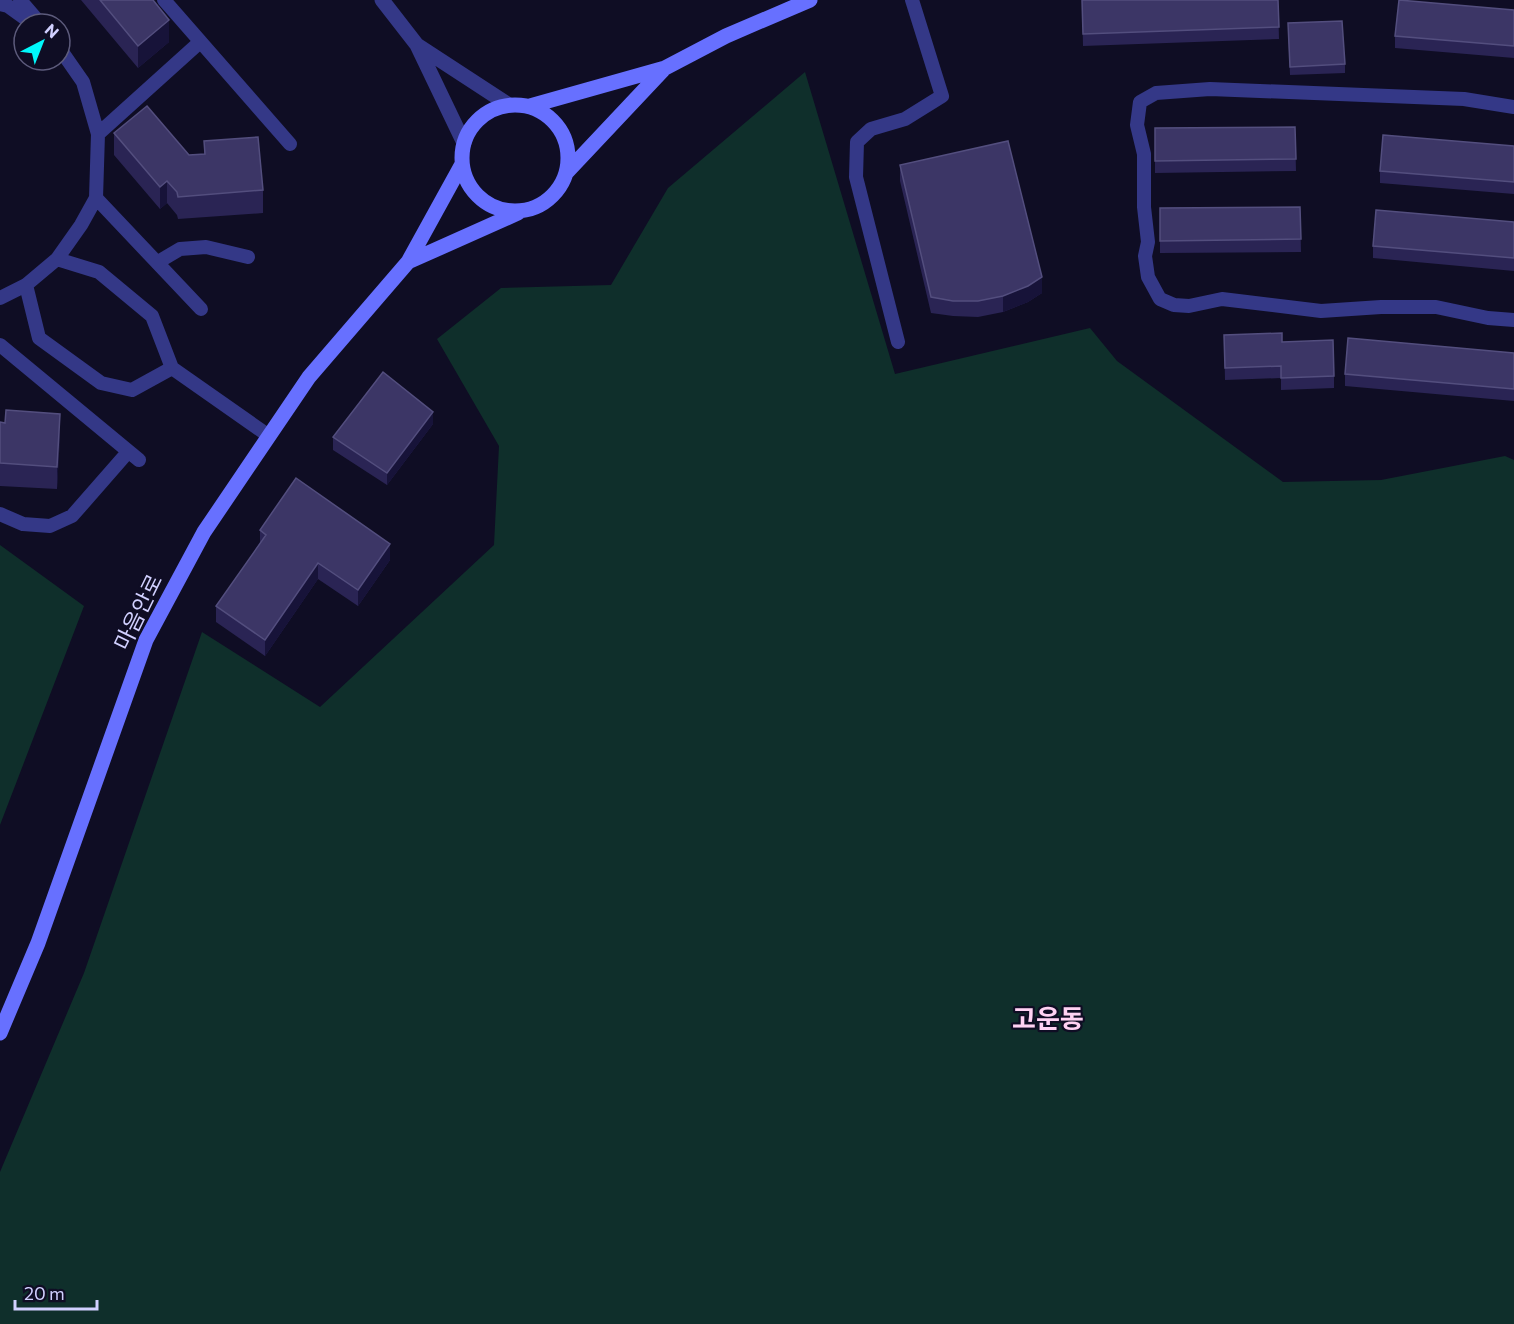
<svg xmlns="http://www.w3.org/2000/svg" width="1514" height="1324" font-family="Commissioner,'Noto Sans KR',sans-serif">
	<rect width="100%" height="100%" fill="#0f0d24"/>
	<path fill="#0f2f2b" d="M 805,72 L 895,374 L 1090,328 L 1117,361 L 1283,482 L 1381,480 L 1505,456 L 1514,460 L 1514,1324 L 0,1324 L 0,1172 L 84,973 L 202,632 L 320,707 L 494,545 L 499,446 L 437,339 L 501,288 L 611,285 L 668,188 Z
		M 0,545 L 84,606 L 0,825 Z"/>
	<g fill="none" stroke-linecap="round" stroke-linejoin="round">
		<path stroke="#343887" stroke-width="14" d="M 20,0 L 39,22
			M 164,0 L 290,144
			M 0,4 L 8,6 L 33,24
			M 1514,107 L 1464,99 L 1210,89 L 1156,93 L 1140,102 L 1137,125 L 1144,154 L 1144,207 L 1148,242 L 1145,256 L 1148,277 L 1160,299 L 1174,305 L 1189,306 L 1222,299 L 1321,311 L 1381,307 L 1436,307 L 1488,318 L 1514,320
			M 98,134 L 200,42
			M 96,198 L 201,309
			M 57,259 L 99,272 L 152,316 L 172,368 L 269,436
			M 158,262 L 180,249 L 206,247 L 248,257
			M 26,285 L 39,338 L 101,383 L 132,390 L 172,368
			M 0,298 L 26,285 L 57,259 L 81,225 L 96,198 L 98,134 L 83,82 L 60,49
			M 898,342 L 856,177 L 857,142 L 871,129 L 905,119 L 942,96 L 912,0
			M 0,345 L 139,460
			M 0,514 L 23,524 L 50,526 L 72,516 L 128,452"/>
		<path stroke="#343887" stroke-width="15" d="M 382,0 L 417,45 L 464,143
			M 417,45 L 509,105"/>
		<path stroke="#6770ff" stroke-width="15" d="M462 158a53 53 0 1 1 106 0a53 53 0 1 1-106 0Z
			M 530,106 L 665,68 L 726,36 L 810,0
			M 566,173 L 663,70
			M 408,262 L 518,213
			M 0,1033 L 38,943 L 146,640 L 204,532 L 309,377 L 408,262 L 462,164"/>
	</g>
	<path fill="#2a2454" d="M 81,0 L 153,0 L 169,42 L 138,68 Z
		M 1082,0 L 1278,0 L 1279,39 L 1083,46 Z
		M 1514,10 L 1514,58 L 1395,48 L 1395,36 Z
		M 1288,32 L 1345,64 L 1345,73 L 1290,75 Z
		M 1295,127 L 1296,171 L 1155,173 L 1155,128 Z
		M 114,133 L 189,155 L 204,154 L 204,141 L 263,190 L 263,213 L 178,219 L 177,215 L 167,203 L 160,209 L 114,155 Z
		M 1514,146 L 1514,194 L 1380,183 L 1380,171 Z
		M 900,165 L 1042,293 L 1028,302 L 1003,312 L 978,317 L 953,316 L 931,313 L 900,181 Z
		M 1300,207 L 1301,252 L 1160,253 L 1160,208 Z
		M 1514,222 L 1514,271 L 1373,258 L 1373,246 Z
		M 1224,335 L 1282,342 L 1334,376 L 1334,388 L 1281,390 L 1281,378 L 1225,380 Z
		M 1514,353 L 1514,401 L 1345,386 L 1345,374 Z
		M 0,422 L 60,436 L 57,489 L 0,486 Z
		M 433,424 L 387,485 L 333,450 L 333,437 Z
		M 260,530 L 390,560 L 358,606 L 318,579 L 265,656 L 216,622 L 216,606 L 260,543 Z"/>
	<path fill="#171339" d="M 169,20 L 169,42 L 138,68 L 138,46 Z
		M 167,181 L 167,203 L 160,209 L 160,187 Z
		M 1042,277 L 1042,293 L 1028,302 L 1003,312 L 1003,296 Z
		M 433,412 L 433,424 L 387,485 L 387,473 Z
		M 60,414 L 60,436 L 57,489 L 57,467 Z
		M 390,544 L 390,560 L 358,606 L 358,590 Z
		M 318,563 L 318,579 L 265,656 L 265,640 Z"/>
	<path fill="#3c3666" stroke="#534e7e" stroke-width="1.5" d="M 100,0 L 153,0 L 169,20 L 138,46 Z
		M 1082,0 L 1278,0 L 1279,27 L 1083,34 Z
		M 1399,0 L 1514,10 L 1514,46 L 1395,36 Z
		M 1342,21 L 1345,64 L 1290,67 L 1288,23 Z
		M 147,106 L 189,155 L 205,154 L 204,141 L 258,137 L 263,190 L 178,197 L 177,192 L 167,181 L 160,187 L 114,133 Z
		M 1295,127 L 1296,159 L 1155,161 L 1155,128 Z
		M 1383,135 L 1514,146 L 1514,182 L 1380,171 Z
		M 1008,141 L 1042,277 L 1028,286 L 1003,296 L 978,301 L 953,301 L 931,297 L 900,165 Z
		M 1300,207 L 1301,239 L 1160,241 L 1160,208 Z
		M 1376,210 L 1514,222 L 1514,258 L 1373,246 Z
		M 1282,333 L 1282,342 L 1333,340 L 1334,376 L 1281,378 L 1281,366 L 1225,368 L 1224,335 Z
		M 1348,338 L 1514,353 L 1514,389 L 1345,374 Z
		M 383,372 L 433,412 L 387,473 L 333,437 Z
		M 6,410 L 60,414 L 57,467 L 0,463 L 0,422 L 5,423 Z
		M 296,478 L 390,544 L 358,590 L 318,563 L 265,640 L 216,606 L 266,535 L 260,530 Z"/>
	<g text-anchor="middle" stroke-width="4.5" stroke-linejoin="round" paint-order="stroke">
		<g font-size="22" fill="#d1d0ff" stroke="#0f0d24">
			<text transform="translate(138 612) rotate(-64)" y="8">마음안로</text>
		</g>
		<g font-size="26" font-weight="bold" fill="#ffd2f3" stroke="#0f0d24">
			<text x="1048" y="1028">고운동</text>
		</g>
	</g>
	<g transform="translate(42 42) rotate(42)"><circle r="28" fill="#0f0d24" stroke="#5d5b7c" stroke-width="1.5"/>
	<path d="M0-4.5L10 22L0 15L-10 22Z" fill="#00f8fb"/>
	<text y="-9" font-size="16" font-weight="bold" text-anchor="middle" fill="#d1d0ff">N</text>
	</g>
	<path d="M15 1300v9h82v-9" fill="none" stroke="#d1d0ff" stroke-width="3"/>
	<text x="24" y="1300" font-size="18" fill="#d1d0ff" stroke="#0f0d24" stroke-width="4.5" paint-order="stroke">20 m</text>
</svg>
